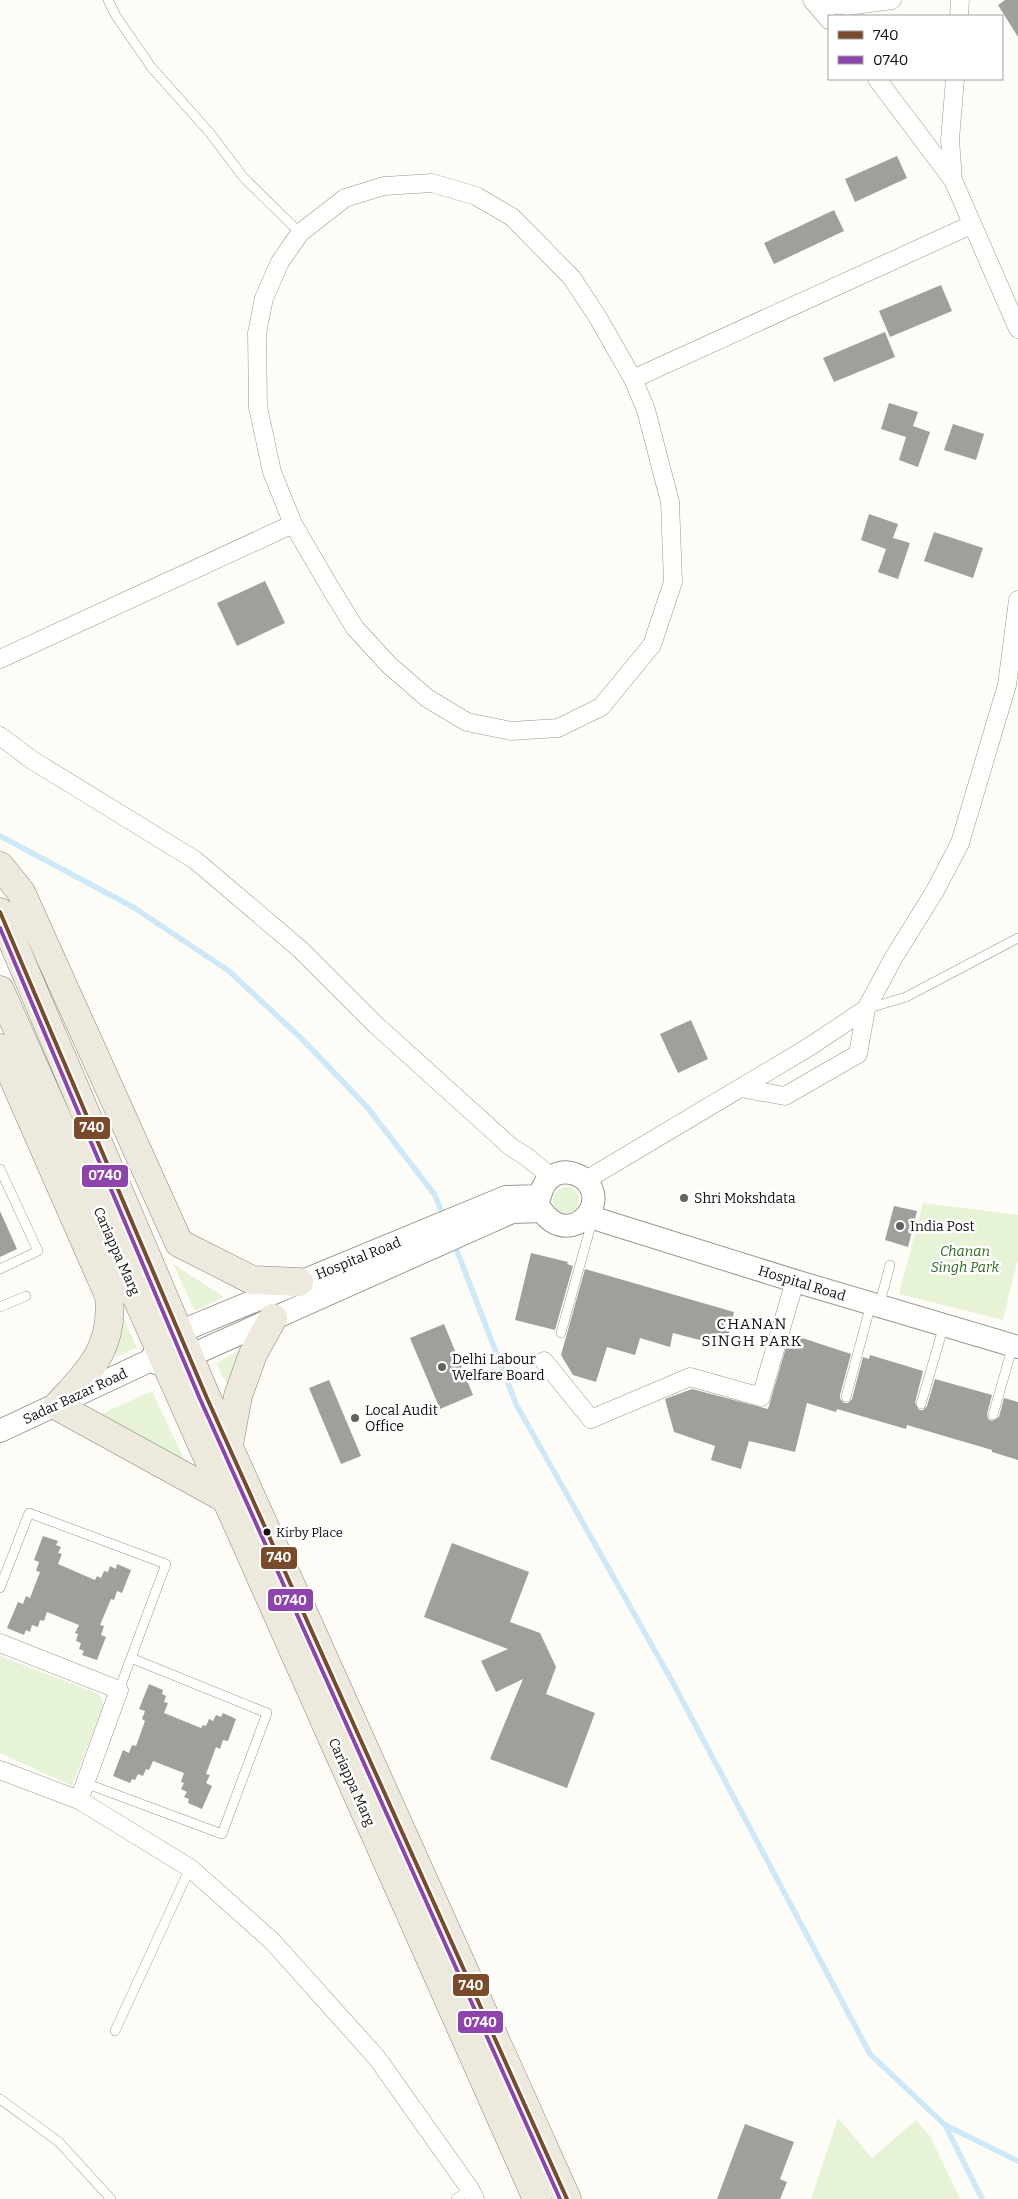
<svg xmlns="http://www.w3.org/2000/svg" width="1018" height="2199" font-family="Bitter,serif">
	<rect width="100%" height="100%" fill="#fdfcf7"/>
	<path fill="#e7f3d7" d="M553 1200a13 13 0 1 1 26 0a13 13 0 1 1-26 0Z
		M 923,1203 L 1018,1215 L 1018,1259 L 1003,1320 L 899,1294 Z
		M 173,1264 L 224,1297 L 195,1311 Z
		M 123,1316 L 137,1348 L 115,1357 Z
		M 242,1349 L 227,1385 L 216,1363 Z
		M 152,1391 L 184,1459 L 95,1417 Z
		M 0,1656 L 99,1694 L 104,1705 L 72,1786 L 0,1753 Z
		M 838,2118 L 872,2158 L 916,2120 L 930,2136 L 960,2199 L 811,2199 Z"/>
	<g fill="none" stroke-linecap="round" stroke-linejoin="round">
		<path stroke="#cde8f7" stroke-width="5.5" d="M 0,836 L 133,907 L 229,971 L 303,1040 L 367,1107 L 435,1195 L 444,1218
			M 454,1243 L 516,1404 L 672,1681 L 870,2054 L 945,2125 L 1018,2161
			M 945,2125 L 982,2199"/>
	</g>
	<path fill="#a19f9c" d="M 1005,0 L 1018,0 L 1018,37 L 998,5 Z
		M 897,156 L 907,178 L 855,202 L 845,179 Z
		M 834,210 L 844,231 L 774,264 L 764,243 Z
		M 941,285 L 952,311 L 890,337 L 879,311 Z
		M 885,332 L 895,357 L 834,382 L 823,358 Z
		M 889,403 L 918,412 L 913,426 L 930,432 L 918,467 L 899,460 L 906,437 L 881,429 Z
		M 953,424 L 984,434 L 976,460 L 944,450 Z
		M 869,514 L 898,524 L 893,538 L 910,543 L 898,579 L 878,572 L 886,549 L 861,540 Z
		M 934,532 L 983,548 L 973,578 L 924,561 Z
		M 265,581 L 285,623 L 237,646 L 217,603 Z
		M 691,1020 L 708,1059 L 678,1073 L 660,1034 Z
		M 894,1206 L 917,1211 L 908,1247 L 885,1240 Z
		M 0,1211 L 17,1249 L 0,1257 Z
		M 531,1253 L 568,1262 L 567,1264 L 573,1266 L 555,1330 L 515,1320 Z
		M 585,1269 L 734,1312 L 726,1347 L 673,1333 L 670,1347 L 640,1338 L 635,1355 L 607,1347 L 596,1382 L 573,1375 L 561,1355 Z
		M 444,1324 L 473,1395 L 440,1409 L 410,1338 Z
		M 790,1334 L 851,1354 L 840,1395 L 840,1399 L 844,1403 L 848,1403 L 852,1399 L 863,1357 L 869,1359 L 870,1355 L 923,1371 L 915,1403 L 919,1410 L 923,1410 L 927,1406 L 935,1379 L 992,1395 L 987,1414 L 988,1419 L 992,1421 L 999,1417 L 1004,1398 L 1018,1402 L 1018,1460 L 992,1452 L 992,1450 L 907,1425 L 906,1429 L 837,1409 L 836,1412 L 807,1403 L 795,1452 L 749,1441 L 741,1469 L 711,1460 L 715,1446 L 674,1432 L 665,1399 L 692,1389 L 768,1409 Z
		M 329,1380 L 361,1456 L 341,1464 L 309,1388 Z
		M 43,1536 L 58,1541 L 56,1545 L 61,1547 L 58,1553 L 62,1554 L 58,1564 L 95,1580 L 97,1576 L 101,1578 L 104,1571 L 108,1572 L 110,1566 L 116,1569 L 117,1564 L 131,1570 L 122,1593 L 117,1591 L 114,1600 L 111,1599 L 100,1625 L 104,1626 L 101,1635 L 106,1637 L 97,1660 L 82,1655 L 84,1651 L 79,1649 L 81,1643 L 76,1641 L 78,1634 L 75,1633 L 79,1625 L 47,1612 L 44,1621 L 40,1620 L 38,1627 L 32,1625 L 30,1632 L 26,1630 L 24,1635 L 7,1628 L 18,1602 L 23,1604 L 26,1596 L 30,1598 L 40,1572 L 36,1571 L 39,1562 L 34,1560 Z
		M 452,1543 L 529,1572 L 510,1622 L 540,1633 L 556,1667 L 546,1694 L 595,1713 L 567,1788 L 490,1759 L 523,1679 L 496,1692 L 481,1661 L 508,1649 L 424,1617 Z
		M 149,1684 L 163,1690 L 162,1694 L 166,1696 L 164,1702 L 168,1703 L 164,1713 L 201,1728 L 203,1725 L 206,1726 L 209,1719 L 213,1721 L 216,1715 L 221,1717 L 223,1713 L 236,1719 L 228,1741 L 223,1740 L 220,1749 L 216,1747 L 206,1774 L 210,1775 L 206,1783 L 212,1786 L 202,1809 L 188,1803 L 189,1799 L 184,1797 L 187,1792 L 181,1789 L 184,1783 L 181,1782 L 184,1773 L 153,1761 L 149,1770 L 146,1769 L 143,1776 L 138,1774 L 135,1780 L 132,1779 L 130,1783 L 113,1776 L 123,1750 L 129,1753 L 132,1745 L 136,1746 L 145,1721 L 142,1719 L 145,1711 L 139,1709 Z
		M 745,2124 L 794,2142 L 780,2179 L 787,2182 L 780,2199 L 717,2199 Z"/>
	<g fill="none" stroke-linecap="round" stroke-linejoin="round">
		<defs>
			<path id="service" d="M 108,0 L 116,16 L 152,68 L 210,133 L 244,178 L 300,233
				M 866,1009 L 906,997 L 1018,938
				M 0,1169 L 38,1251 L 0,1269
				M 879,1306 L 890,1265
				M 0,1307 L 26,1296
				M 561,1333 L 593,1218
				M 846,1397 L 871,1304
				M 921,1404 L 944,1325
				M 993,1415 L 1013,1345
				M 0,1588 L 29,1513 L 166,1564 L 119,1690
				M 85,1783 L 222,1834 L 267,1713 L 131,1658
				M 115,2031 L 190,1868
				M 0,2099 L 59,2142 L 111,2199
				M 456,2199 L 470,2189"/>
			<path id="minor" d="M 812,0 L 829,20
				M 813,1 L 847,6 L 892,0
				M 959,16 L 960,0
				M 877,79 L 953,180
				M 955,79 L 950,140 L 953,180 L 1018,329
				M 432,183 L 476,196 L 512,217 L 572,278 L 597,316 L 633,379 L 646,410 L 670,502 L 673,582 L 652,645 L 601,707 L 558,728 L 511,731 L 467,722 L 427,698 L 389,665 L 355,628 L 331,589 L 293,524 L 272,472 L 258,407 L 257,333 L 264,298 L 280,262 L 300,233 L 345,198 L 384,186 Z
				M 633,379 L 971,225
				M 0,659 L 293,524
				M 0,736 L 32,760 L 195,860 L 301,950 L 376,1025 L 511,1147 L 527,1157 L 551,1177
				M 740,1088 L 785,1096 L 858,1054 L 866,1009
				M 586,1180 L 809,1047 L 866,1009 L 894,957 L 935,891 L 960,843 L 1007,685 L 1018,600
				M 544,1361 L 591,1419 L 690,1377 L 761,1397 L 795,1281
				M 0,1643 L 119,1690 L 79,1800
				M 0,1770 L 79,1800 L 190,1868 L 272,1941 L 377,2058 L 470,2189 L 475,2199"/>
			<path id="tertiary" d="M 587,1216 L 795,1281 L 1018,1347
				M 0,1431 L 149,1361 L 159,1349 L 179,1332 L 506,1197 L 540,1196 C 550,1152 608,1177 590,1211 C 586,1218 580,1223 572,1225 C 559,1228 549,1221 542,1211 L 512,1212 L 167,1366 L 149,1361"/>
			<path id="primary" d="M 0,866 L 21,892 L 179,1243 L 252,1280 L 299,1282
				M 0,912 L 206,1396 L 567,2199
				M 0,990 L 537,2199
				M 0,1048 L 109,1296 C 114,1348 90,1370 57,1406 L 226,1499
				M 229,1445 L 238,1396 L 253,1354 L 273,1318"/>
		</defs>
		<use href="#service" stroke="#979795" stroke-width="10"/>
		<use href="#minor" stroke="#979795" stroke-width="19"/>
		<use href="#tertiary" stroke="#979795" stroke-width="24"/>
		<use href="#primary" stroke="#858482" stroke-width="29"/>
		<use href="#service" stroke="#fffffe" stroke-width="9"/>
		<use href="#minor" stroke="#fffffe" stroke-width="18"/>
		<use href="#tertiary" stroke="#fffffe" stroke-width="22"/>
		<use href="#primary" stroke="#ede9dc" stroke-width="28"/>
		<defs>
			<path id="bus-1" d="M 0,912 L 206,1396 L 567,2199"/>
			<path id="bus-2" d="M 0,928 L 200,1399 L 560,2199"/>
		</defs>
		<use href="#bus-1" stroke="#fff" stroke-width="8"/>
		<use href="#bus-2" stroke="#fff" stroke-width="8"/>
		<use href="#bus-1" stroke="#7a4b2a" stroke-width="4"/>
		<use href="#bus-2" stroke="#8e44ad" stroke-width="4"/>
	</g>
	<g fill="#646362" stroke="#fff" stroke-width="2">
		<circle cx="684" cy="1198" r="5"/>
		<circle cx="900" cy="1226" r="5"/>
		<circle cx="442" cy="1367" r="5"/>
		<circle cx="355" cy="1418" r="5"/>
	</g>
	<circle fill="#111" stroke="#fff" stroke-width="2" cx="267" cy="1532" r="4.5"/>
	<g text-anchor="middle" stroke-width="5" stroke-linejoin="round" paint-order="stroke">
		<g font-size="13" fill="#111" stroke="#fff" text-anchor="start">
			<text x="276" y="1537">Kirby Place</text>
		</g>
		<g font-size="14" fill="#111" stroke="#fff" text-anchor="start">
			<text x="694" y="1203">Shri Mokshdata</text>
			<text x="910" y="1231">India Post</text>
			<text x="452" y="1364">Delhi Labour<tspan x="452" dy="16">Welfare Board</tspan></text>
			<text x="365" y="1415">Local Audit<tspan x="365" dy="16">Office</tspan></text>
		</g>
		<g font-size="14" fill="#111" stroke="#fff">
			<text transform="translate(117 1251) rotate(66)" y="5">Cariappa Marg</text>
			<text transform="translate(358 1258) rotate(-22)" y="5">Hospital Road</text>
			<text transform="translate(802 1283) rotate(17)" y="5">Hospital Road</text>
			<text transform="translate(75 1396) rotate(-25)" y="5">Sadar Bazar Road</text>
			<text transform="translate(352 1782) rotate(66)" y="5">Cariappa Marg</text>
		</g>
		<g font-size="14" font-style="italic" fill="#2f6b1f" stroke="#fff">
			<text x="965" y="1256">Chanan<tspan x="965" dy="16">Singh Park</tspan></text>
		</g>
		<g font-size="15" letter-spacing="1" fill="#111" stroke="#fff">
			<text x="752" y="1329">CHANAN<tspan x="752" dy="17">SINGH PARK</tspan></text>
		</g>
	</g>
	<g stroke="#fff" stroke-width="2">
		<rect x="73" y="1116" width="38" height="24" rx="5" fill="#7a4b2a"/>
		<rect x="81" y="1164" width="48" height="24" rx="5" fill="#8e44ad"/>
		<rect x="260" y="1546" width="38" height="24" rx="5" fill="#7a4b2a"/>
		<rect x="267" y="1588" width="47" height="24" rx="5" fill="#8e44ad"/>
		<rect x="452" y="1973" width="38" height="24" rx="5" fill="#7a4b2a"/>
		<rect x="457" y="2010" width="47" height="24" rx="5" fill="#8e44ad"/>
	</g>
	<g font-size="14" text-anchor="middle" font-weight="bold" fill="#fff">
		<text x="92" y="1132">740</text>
		<text x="105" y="1180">0740</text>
		<text x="279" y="1562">740</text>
		<text x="290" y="1605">0740</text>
		<text x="471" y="1990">740</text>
		<text x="480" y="2027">0740</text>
	</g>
	<rect x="828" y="15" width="175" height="65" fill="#ffffff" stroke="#a0a0a0"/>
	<rect x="838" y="31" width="25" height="8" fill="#7a4b2a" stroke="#a0a0a0"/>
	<text x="873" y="40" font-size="15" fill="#111111">740</text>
	<rect x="838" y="56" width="25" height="8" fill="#8e44ad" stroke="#a0a0a0"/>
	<text x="873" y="65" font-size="15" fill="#111111">0740</text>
</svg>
